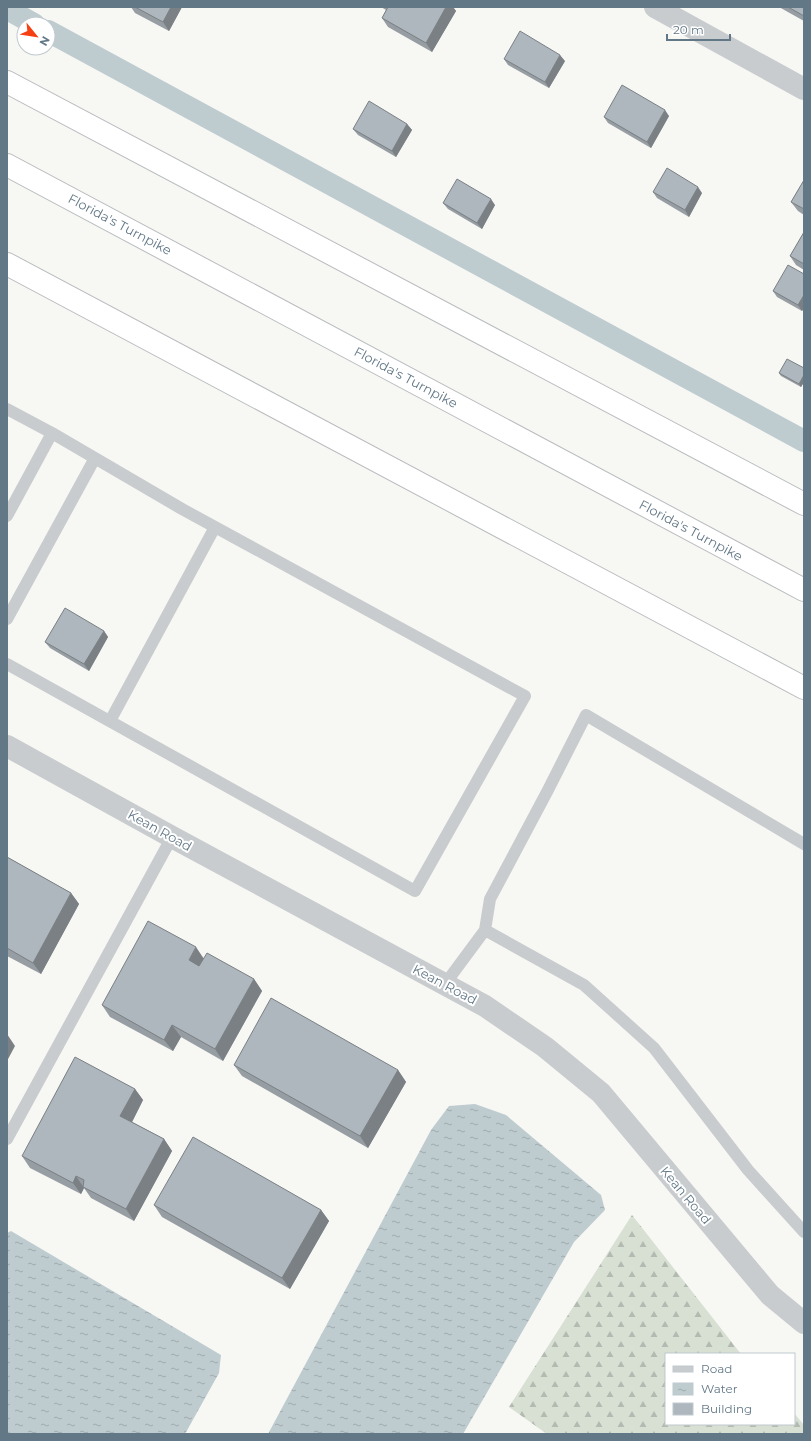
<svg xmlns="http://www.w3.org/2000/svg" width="811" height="1441" font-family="Montserrat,sans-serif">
	<defs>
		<pattern id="forest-firs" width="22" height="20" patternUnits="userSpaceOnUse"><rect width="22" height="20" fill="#d8dfd3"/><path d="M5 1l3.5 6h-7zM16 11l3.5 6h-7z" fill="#b3bab1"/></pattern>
		<pattern id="water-ripples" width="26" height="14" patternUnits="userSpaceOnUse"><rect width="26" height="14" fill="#beccd0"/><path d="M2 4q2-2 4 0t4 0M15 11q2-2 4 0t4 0" fill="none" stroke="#9eaaae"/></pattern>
	</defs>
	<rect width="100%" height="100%" fill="#f7f7f3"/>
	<path fill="url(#forest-firs)" d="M 632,1215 L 741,1354 L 666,1354 L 666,1424 L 794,1424 L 794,1413 L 804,1425 L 804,1434 L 547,1434 L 509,1407 Z"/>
	<path fill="url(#water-ripples)" d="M 475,1104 L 506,1115 L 601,1195 L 605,1210 L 574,1242 L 463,1434 L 268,1434 L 431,1130 L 449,1106 Z
		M 11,1231 L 221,1355 L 219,1373 L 185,1434 L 7,1434 L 7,1233 Z"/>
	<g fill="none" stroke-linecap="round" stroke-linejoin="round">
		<path stroke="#beccd0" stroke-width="22" d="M 7,9 L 34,24
			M 48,31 L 804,441"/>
		<defs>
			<path id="highway" d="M 7,82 L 804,504
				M 7,165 L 804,590
				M 7,264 L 804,688"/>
		</defs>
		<use href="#highway" stroke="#b8bcbf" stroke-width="24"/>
		<path stroke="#c8cccf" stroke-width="12" d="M 7,409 L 52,433 L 7,516
			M 7,619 L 95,458
			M 7,664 L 415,891 L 525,696 L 182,509 L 52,433
			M 110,721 L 215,527
			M 485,930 L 584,985 L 654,1048 L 748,1170 L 804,1232
			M 445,984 L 485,930 L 490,899 L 548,790 L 586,715 L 804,844
			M 7,1139 L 172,837"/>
		<path stroke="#c8cccf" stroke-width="22" d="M 655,7 L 804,89
			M 7,746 L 172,837 L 485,1006 L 545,1047 L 601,1093 L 770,1295 L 804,1323"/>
		<use href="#highway" stroke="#fff" stroke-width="22"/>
	</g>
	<path fill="#969da3" d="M 131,7 L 182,7 L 169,31 L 135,13 Z
		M 381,7 L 453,7 L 456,11 L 432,52 L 388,27 L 382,18 L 386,10 Z
		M 779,7 L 804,7 L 804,21 Z
		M 504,59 L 565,61 L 549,88 L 508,65 Z
		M 669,116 L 651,148 L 608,123 L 604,117 Z
		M 407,124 L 412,130 L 396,157 L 358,135 L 353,129 Z
		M 804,180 L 804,215 L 798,211 L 791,202 Z
		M 653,192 L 702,193 L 689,217 L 657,198 Z
		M 443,203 L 495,205 L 482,229 L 448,209 Z
		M 804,232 L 804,270 L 796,265 L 790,256 Z
		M 804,274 L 802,311 L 777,297 L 773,291 Z
		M 804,368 L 804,382 L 801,387 L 781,376 L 779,373 Z
		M 104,631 L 108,637 L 89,671 L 50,648 L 45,642 Z
		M 7,857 L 71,893 L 79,904 L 41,974 L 7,956 Z
		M 204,958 L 254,979 L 262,991 L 223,1061 L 181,1037 L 173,1051 L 110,1017 L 102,1005 Z
		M 234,1065 L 398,1070 L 406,1082 L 368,1148 L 242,1076 Z
		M 135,1089 L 143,1100 L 132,1122 L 164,1139 L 172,1151 L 134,1221 L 91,1198 L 84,1188 L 81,1194 L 30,1168 L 22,1156 Z
		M 154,1205 L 321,1210 L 329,1221 L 290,1289 L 162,1217 Z"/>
	<path fill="#7a8084" d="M 171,7 L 182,7 L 169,31 L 163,22 Z
		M 446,7 L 453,7 L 456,11 L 432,52 L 426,43 Z
		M 560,55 L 565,61 L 549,88 L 545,82 Z
		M 665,110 L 669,116 L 651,148 L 647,142 Z
		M 407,124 L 412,130 L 396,157 L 392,151 Z
		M 698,187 L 702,193 L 689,217 L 685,210 Z
		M 491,199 L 495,205 L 482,229 L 477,223 Z
		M 804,295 L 804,309 L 802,311 L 798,305 Z
		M 804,375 L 804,382 L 801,387 L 799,384 Z
		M 104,631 L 108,637 L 89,671 L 84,664 Z
		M 71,893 L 79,904 L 41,974 L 33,963 Z
		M 196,947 L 204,959 L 197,972 L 189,960 Z
		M 254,979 L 262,991 L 223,1061 L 215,1049 Z
		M 172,1025 L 181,1037 L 173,1051 L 164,1040 Z
		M 7,1034 L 15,1046 L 7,1061 Z
		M 398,1070 L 406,1082 L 368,1148 L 360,1136 Z
		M 135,1089 L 143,1100 L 129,1128 L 120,1116 Z
		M 164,1139 L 172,1151 L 134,1221 L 126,1209 Z
		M 76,1176 L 84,1188 L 81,1194 L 73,1183 Z
		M 321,1210 L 329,1221 L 290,1289 L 282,1278 Z"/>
	<path fill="#aeb7bd" stroke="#7a8084" d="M 135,7 L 171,7 L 163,22 Z
		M 388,7 L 446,7 L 426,43 L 382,18 Z
		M 788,7 L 804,7 L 804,16 Z
		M 520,31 L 560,55 L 545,82 L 504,59 Z
		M 622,85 L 665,110 L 647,142 L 604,117 Z
		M 369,101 L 407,124 L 392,151 L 353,129 Z
		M 667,168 L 698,187 L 685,210 L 653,192 Z
		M 457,179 L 491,199 L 477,223 L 443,203 Z
		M 804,180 L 804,209 L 791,202 Z
		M 804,232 L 804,264 L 790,256 Z
		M 788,265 L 804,274 L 804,295 L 798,305 L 773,291 Z
		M 787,359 L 804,368 L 804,375 L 799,384 L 779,373 Z
		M 65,608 L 104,631 L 84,664 L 45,642 Z
		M 7,857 L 71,893 L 33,963 L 7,948 Z
		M 148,921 L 196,947 L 189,960 L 199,966 L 207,953 L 254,979 L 215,1049 L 172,1025 L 164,1040 L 102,1005 Z
		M 271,998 L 398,1070 L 360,1136 L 234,1065 Z
		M 75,1057 L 135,1089 L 120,1116 L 164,1139 L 126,1209 L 83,1187 L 84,1180 L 76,1176 L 73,1183 L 22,1156 Z
		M 193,1137 L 321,1210 L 282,1278 L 154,1205 Z"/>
	<g text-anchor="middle" stroke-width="4" stroke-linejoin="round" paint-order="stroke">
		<g font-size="13" fill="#627887" stroke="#fff">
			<text transform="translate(120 224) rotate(28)" y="5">Florida's Turnpike</text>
			<text transform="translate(406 377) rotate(28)" y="5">Florida's Turnpike</text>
			<text transform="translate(691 530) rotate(28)" y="5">Florida's Turnpike</text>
			<text transform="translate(160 830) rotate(29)" y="5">Kean Road</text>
			<text transform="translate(445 984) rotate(28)" y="5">Kean Road</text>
			<text transform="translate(686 1195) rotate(50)" y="5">Kean Road</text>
		</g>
	</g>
	<rect width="811" height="1441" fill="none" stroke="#627887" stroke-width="16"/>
	<rect x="665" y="1353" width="130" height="72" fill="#ffffff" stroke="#c0c9cf"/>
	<rect x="673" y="1366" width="20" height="6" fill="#c8cccf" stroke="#c0c9cf"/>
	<text x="701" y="1373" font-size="12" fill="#627887">Road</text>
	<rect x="673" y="1383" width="20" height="12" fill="url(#water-ripples)" stroke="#c0c9cf"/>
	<text x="701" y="1393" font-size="12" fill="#627887">Water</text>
	<rect x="673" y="1403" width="20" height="12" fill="#aeb7bd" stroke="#c0c9cf"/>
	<text x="701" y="1413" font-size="12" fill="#627887">Building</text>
	<g transform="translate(36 36) rotate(120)"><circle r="19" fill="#ffffff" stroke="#c0c9cf"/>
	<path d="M0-3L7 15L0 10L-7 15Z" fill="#f64014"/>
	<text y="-6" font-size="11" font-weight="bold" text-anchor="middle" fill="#627887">N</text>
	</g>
	<path d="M667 34v6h63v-6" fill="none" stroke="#627887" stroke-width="2"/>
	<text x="673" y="34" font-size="12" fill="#627887" stroke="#ffffff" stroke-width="3" paint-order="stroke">20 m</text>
</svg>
